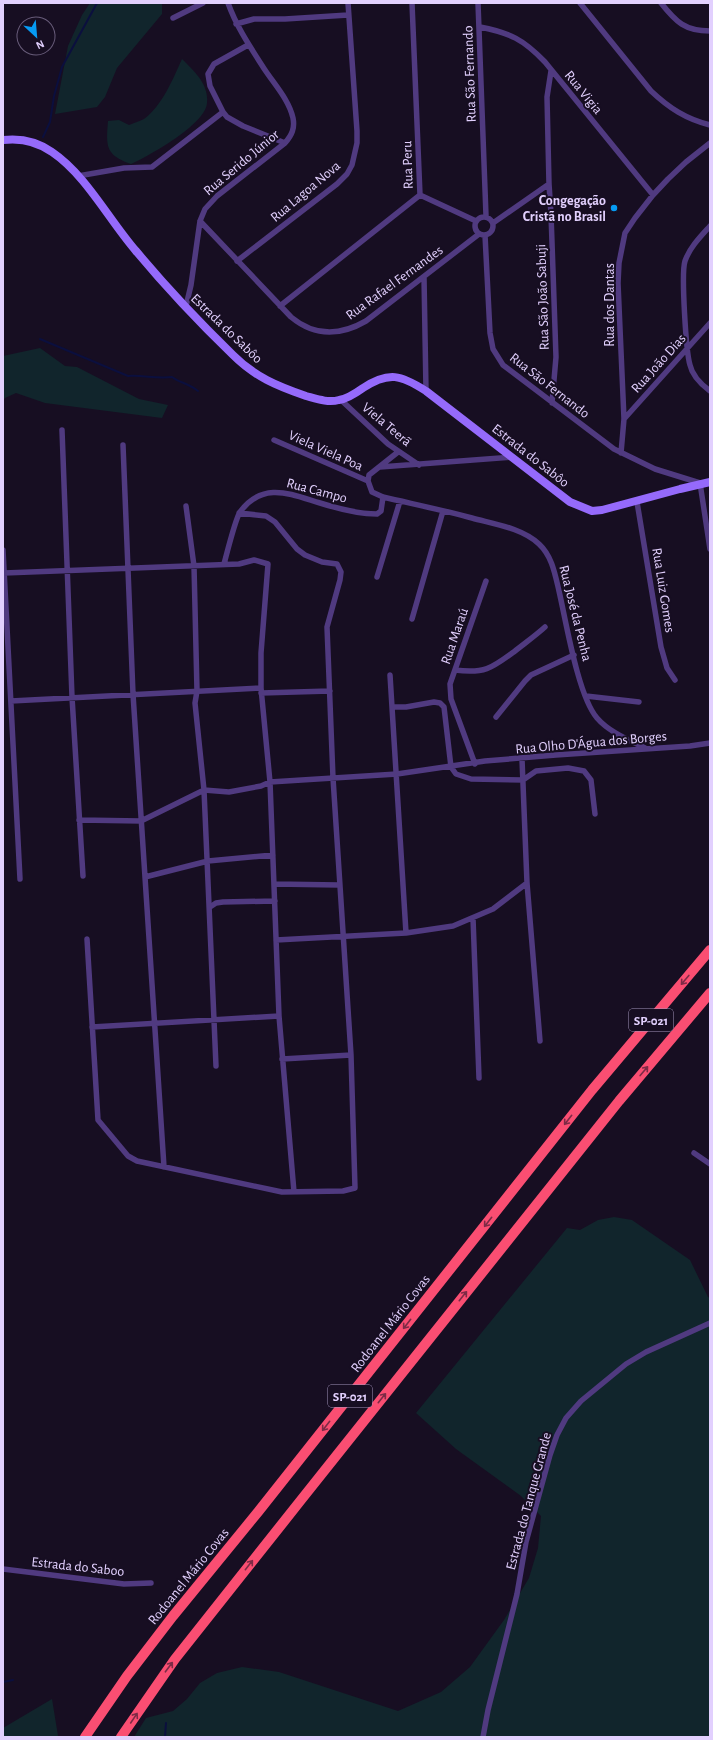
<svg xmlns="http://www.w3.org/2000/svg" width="713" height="1740" font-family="'Alegreya Sans',sans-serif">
	<rect width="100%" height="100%" fill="#170e22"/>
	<path fill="#11252c" d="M 90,3 L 162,3 L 162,14 L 117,68 L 105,97 L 97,107 L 55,114 L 68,46 L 82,15 Z
		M 182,59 C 194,71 209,84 207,103 C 206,124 149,156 131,164 C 105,155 106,146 108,121 L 119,120 L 129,125 C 134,123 140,121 144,119 C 162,106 173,79 182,59 Z
		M 40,348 L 65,366 L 77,367 L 139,399 L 168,405 L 162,418 L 45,403 L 16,393 L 5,398 L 3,401 L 3,356 Z
		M 614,1217 L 632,1220 L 690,1260 L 708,1297 L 710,1298 L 710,1737 L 134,1737 L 146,1718 L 173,1711 L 187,1699 L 200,1683 L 217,1673 L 242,1667 L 279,1672 L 398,1711 L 441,1692 L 470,1667 L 504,1620 L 529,1578 L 538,1548 L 541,1516 L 521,1496 L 456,1449 L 416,1413 L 567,1228 L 580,1230 L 598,1220 Z
		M 52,1699 L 58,1736 L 57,1737 L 3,1737 L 3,1728 Z"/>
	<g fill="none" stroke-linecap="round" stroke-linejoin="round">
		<path stroke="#0b0f3e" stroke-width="2" d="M 43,137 L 50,122 L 54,96 L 62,67 L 97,3
			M 40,339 L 128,376 C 143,375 157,379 172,377 C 180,383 188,383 198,391
			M 3,1682 L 13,1680
			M 165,1737 L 166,1723"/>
		<path stroke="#503a80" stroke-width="5.5" d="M 478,3 L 486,216
			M 580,3 L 651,91 C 669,108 686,119 710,125
			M 661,3 C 676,22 685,31 710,31
			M 173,18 L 203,3
			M 236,24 L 254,19 L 285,19 L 348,15
			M 480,27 C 510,33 523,39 545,62 L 653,195
			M 248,45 L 214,64 L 208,74 L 210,86 L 223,112 L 227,117 L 243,126 L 285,143
			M 551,71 L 547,97 L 549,184 L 551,214 L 556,357 L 552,403
			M 78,176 L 124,168 L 152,167 L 223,112
			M 420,195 L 476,221
			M475 226a9 9 0 1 1 18 0a9 9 0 1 1-18 0Z
			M 200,221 L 291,317 C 315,337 340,336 366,321 L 479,234
			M 493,223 L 549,184
			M 710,226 C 701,236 690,247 685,261 C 681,273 686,352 690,365 C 692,375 702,385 710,391
			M 485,235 L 490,333 L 493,349 L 503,365 L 614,449 L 655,469 L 700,483 L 710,549
			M 237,261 L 337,184 L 347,174 L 352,165 L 357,143 L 357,131 L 348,3
			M 424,277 L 426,391
			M 186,306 L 191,285 L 200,221 L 205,209 L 217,196 L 285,143 C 292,135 295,128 293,118 C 289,100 275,85 265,70 C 251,48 237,28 228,3
			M 280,306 L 420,195 L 412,3
			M 341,400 L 388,444 L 419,465
			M 624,419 L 710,323
			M 62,430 L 72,697 L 83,876
			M 274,440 L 368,481
			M 123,445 L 133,694 L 164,1167
			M 398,452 L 369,475 L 368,481 L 372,492 L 383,497 C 413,504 443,510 472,518 C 494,524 522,528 539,544 C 552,556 555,574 559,591 C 566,621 578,696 597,718 C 609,732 629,740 645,748
			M 621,453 L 624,419 L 618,283 L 619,263 L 625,233 L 635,218 L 653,195 L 668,179 L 686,162 L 710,143
			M 380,467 L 513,457
			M 637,502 L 661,647 L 667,668 L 675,680
			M 186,506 L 194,566 L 197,691 L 195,703 L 204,790 L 216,1066
			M 3,550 L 20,879
			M 224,564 C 227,553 235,520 240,512 C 263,481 290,494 320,503 C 339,509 357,514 377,514 L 381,511 L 383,497
			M 4,573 L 239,564 L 254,560 L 268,564 L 261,653 L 261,688 L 270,782 L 279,1016 L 294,1192
			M 377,577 L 400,501
			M 412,619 L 443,511
			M 455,670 C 485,674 492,668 515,651 C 525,643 535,636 545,627
			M 390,675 L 406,933
			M 261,693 L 330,691
			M 586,696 L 639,702
			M 11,701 L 261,688
			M 392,707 L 406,707 L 434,702 L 440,703 L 444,707 L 451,767 L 456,774 L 471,779 L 523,780 L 536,771 L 568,768 L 584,771 L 591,780 L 595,814
			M 496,717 L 525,681 L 531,675 L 574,655
			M 522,759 L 527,883 L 540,1041
			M 475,764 L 451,699 L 450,684 L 486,581
			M 79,820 L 141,821 L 204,790 L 229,792 L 261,786 L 270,782 L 397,774 L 485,761 L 556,755 L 690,746 L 710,743
			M 145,877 L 208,861 L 273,855
			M 274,884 L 339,885
			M 210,907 L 216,903 L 223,902 L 275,901
			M 473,918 L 479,1078
			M 87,939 L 98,1120 L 128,1156 L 137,1161 L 282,1192 L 343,1191 L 355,1188 L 351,1055 L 333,778 L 327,627 L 340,580 L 341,572 L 337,564 L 322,562 L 305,555 L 297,549 L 275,522 L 266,516 L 239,513
			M 276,940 L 406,933 L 453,926 L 493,909 L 527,883
			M 92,1027 L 279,1016
			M 282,1059 L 351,1055
			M 694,1153 L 710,1164
			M 3,1569 L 124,1584 L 151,1583
			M 483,1737 L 488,1710 L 517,1594 L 526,1542 L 550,1455 L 557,1435 L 566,1418 L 581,1401 L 626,1364 L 646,1352 L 710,1323"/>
		<path stroke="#956afb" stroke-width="8" d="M 3,140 C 20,138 38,142 52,152 C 86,175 109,220 136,251 C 166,287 199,322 233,355 C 255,377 277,386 306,396 C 317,399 328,403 339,400 C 347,399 356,393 363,388 C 389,371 401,375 426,391 L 570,502 L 592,511 L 602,510 L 680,489 L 710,482"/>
		<path stroke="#fa4e72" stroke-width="10" d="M 85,1737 L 127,1676 L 173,1616 L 258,1512 L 592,1090 L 710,950
			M 121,1737 L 175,1659 L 301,1500 L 619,1101 L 710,993"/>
	</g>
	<defs><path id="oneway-shaft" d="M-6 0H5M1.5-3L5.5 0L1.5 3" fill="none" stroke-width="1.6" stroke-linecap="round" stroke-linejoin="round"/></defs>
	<g stroke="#7d2b46">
		<use href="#oneway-shaft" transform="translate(685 980) rotate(130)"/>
		<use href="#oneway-shaft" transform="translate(644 1071) rotate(-50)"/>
		<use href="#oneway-shaft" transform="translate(568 1120) rotate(128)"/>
		<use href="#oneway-shaft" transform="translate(488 1222) rotate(128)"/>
		<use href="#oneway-shaft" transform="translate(463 1296) rotate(-51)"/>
		<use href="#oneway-shaft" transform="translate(407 1324) rotate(128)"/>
		<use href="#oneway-shaft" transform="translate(382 1398) rotate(-51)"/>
		<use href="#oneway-shaft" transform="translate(326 1426) rotate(128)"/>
		<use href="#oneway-shaft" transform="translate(249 1565) rotate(-52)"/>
		<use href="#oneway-shaft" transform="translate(169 1667) rotate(-53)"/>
		<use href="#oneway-shaft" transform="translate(134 1718) rotate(-56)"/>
	</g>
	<circle fill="#069bf4" stroke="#170e22" stroke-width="1.5" cx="614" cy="208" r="4"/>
	<g text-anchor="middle" stroke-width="4" stroke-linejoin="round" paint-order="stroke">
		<g fill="#170e22" stroke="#a596bc" stroke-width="1">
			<rect x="629" y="1009" width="44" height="22" rx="3"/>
			<rect x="328" y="1385" width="44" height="22" rx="3"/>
		</g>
		<g font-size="13" font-weight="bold" fill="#e2d0fe">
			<text x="651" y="1025">SP-021</text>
			<text x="350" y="1401">SP-021</text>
		</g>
		<g font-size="14" fill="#e2d0fe" stroke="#170e22">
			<text transform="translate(469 74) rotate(-92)" y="5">Rua São Fernando</text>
			<text transform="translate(584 92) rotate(51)" y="5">Rua Vigia</text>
			<text transform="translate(241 162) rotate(-40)" y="5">Rua Serido Júnior</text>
			<text transform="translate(407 165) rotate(-92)" y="5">Rua Peru</text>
			<text transform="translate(305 191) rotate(-40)" y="5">Rua Lagoa Nova</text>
			<text transform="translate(394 282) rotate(-36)" y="5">Rua Rafael Fernandes</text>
			<text transform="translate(542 297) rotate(-92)" y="5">Rua São João Sabuji</text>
			<text transform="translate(609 305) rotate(-90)" y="5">Rua dos Dantas</text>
			<text transform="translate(227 328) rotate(44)" y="5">Estrada do Sabôo</text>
			<text transform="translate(658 363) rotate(-48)" y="5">Rua João Dias</text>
			<text transform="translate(550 385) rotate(38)" y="5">Rua São Fernando</text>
			<text transform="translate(387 424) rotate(40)" y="5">Viela Teerã</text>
			<text transform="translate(326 450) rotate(24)" y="5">Viela Viela Poa</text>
			<text transform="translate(531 455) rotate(38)" y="5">Estrada do Sabôo</text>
			<text transform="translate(317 490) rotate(15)" y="5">Rua Campo</text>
			<text transform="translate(664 590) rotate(81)" y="5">Rua Luiz Gomes</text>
			<text transform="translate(576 613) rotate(76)" y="5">Rua José da Penha</text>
			<text transform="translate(454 636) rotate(-71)" y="5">Rua Maraú</text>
			<text transform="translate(591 742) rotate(-5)" y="5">Rua Olho D'Água dos Borges</text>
			<text transform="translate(390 1323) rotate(-52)" y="5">Rodoanel Mário Covas</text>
			<text transform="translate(528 1501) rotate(-75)" y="5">Estrada do Tanque Grande</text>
			<text transform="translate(78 1566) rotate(6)" y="5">Estrada do Saboo</text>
			<text transform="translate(188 1576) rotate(-51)" y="5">Rodoanel Mário Covas</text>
		</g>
		<g font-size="14" font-weight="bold" fill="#e2d0fe" stroke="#170e22" text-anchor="end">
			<text x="606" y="205">Congegação<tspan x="606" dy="16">Cristã no Brasil</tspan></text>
		</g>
	</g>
	<rect width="713" height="1740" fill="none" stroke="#e2d0fe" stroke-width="8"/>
	<g transform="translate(36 36) rotate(154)"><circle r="19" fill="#170e22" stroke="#685c7a"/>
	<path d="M0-3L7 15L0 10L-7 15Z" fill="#069bf4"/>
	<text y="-6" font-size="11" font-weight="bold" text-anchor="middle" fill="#e2d0fe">N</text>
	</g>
</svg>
